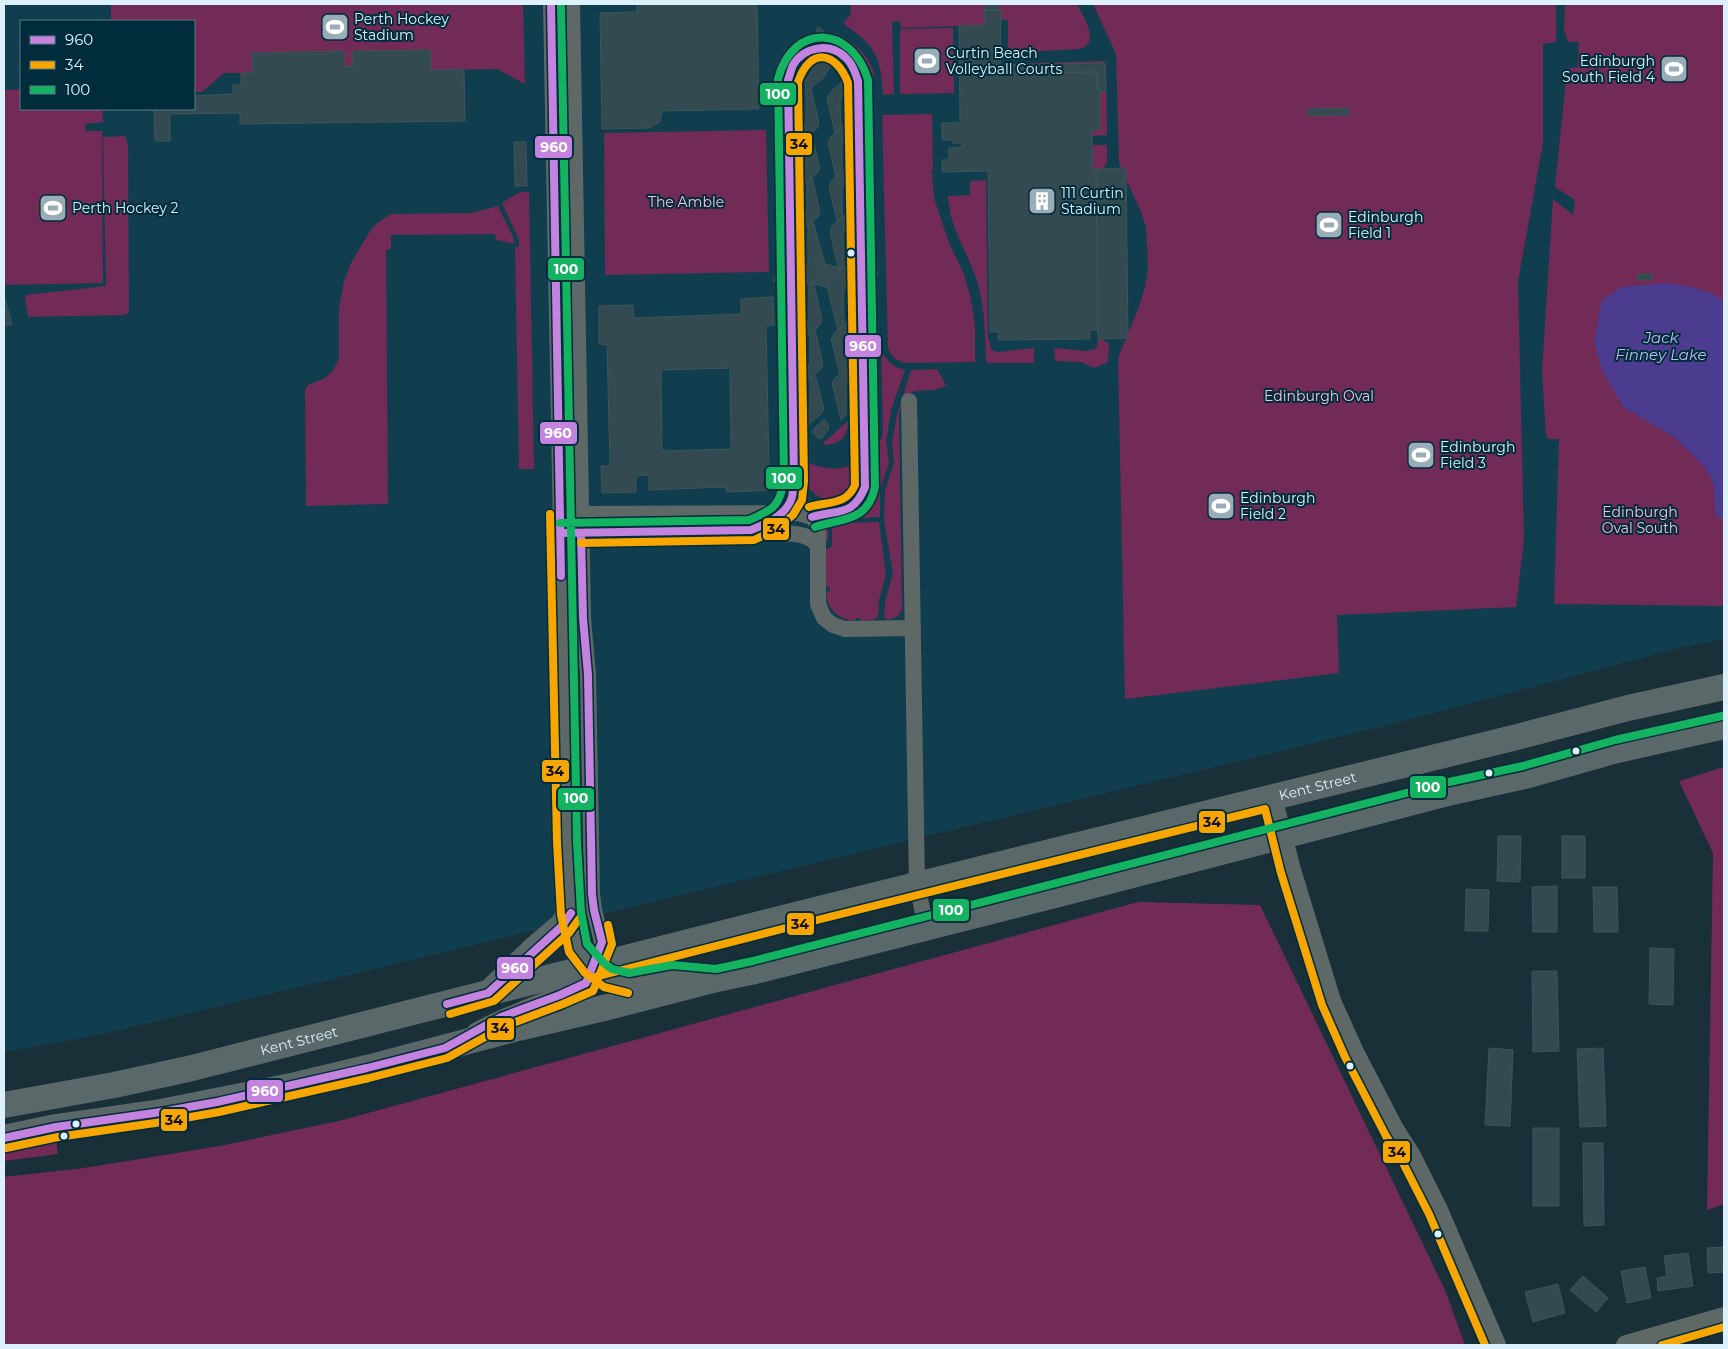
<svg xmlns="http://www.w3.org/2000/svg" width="1728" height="1349" font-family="Montserrat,sans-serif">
	<rect width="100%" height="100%" fill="#1a3039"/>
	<path fill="#103e4f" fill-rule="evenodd" d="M 4,4 L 1724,4 L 1724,639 L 1687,646 L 1381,727 L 99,1035 L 4,1052 ZM 21,21 L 194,21 L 194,109 L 21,109 Z"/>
	<path fill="#712b56" d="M 111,4 L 523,4 L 525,84 L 497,69 L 431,70 L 353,51 L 353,66 L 344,66 L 344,51 L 252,53 L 252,73 L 224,73 L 202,92 L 194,92 L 194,21 L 111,21 Z
		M 851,4 L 985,4 L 985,25 L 901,28 L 900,21 L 892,22 L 894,94 L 883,95 C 881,58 876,46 845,25 L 844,21 L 850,16 Z
		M 999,4 L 1077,4 C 1083,16 1101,43 1080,49 L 1008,53 L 1008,20 L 1001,20 Z
		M 1093,4 L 1556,4 L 1556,42 L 1543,44 L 1543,143 L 1518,281 L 1524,541 L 1516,607 L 1337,615 L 1339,673 L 1125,699 L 1118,358 L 1138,309 L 1145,287 L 1148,270 L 1147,244 L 1146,227 L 1141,212 L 1119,163 L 1116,54 Z
		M 1565,4 L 1724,4 L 1724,606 L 1554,604 L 1559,439 L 1548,439 L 1546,434 L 1542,372 L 1553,199 L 1573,215 L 1575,200 L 1555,187 L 1565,89 L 1565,69 L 1578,67 L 1579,42 L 1568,42 L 1564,30 Z
		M 953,28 L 954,93 L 900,94 L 900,29 Z
		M 832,33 C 852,38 873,58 875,79 C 869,68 857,55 848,47 C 842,42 834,42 830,36 Z
		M 811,34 L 814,36 C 809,40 805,41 800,45 C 789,51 783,63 781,75 L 784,267 L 778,258 L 776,67 C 782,50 794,39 811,34 Z
		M 1103,61 L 1106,66 L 1107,135 L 1092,136 L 1092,130 L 1100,130 L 1100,90 L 1007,73 L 1007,64 Z
		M 4,90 L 21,90 L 21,109 L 102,109 L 103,122 L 85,124 L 85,131 L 102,131 L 103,283 L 4,285 Z
		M 932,114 L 933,171 L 929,173 L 932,173 L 934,198 L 949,243 L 964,274 L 971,299 L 975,327 L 975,362 L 905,363 C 897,361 890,356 888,347 L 882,115 Z
		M 766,130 L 769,272 L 605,275 L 604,133 Z
		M 125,136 L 128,144 L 129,312 L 125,315 L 28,317 L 25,295 L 106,286 L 103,137 Z
		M 1092,145 L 1107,145 L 1107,163 L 1103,169 L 1093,169 Z
		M 986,180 L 988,341 L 990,341 L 990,347 L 993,351 L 999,352 L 1034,348 L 1034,363 L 988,363 L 986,361 C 985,335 985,309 978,284 C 969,254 950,230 948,197 L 948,196 L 970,195 L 970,181 Z
		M 529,191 L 534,469 L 519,469 L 515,247 L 519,247 L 519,240 L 502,203 L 518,193 Z
		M 498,206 L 513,237 L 514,243 C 508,244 502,240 496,240 L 495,234 L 391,235 L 391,249 L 386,250 L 388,504 L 306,506 L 305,389 L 308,385 L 325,378 L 332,372 L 339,359 L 339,309 L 344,281 L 351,263 L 370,231 L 376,224 L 391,214 L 471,213 Z
		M 784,285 L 788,481 L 787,487 L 782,478 L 778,299 L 780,289 Z
		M 1099,337 L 1109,344 L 1108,362 L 1094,368 L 1081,362 L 1055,361 L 1054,348 L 1087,351 L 1095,349 L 1097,347 Z
		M 881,347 C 884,360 892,367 905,370 L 892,407 L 889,423 L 886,442 L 889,463 L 880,489 L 880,517 L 834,520 L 828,527 L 828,541 L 825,541 C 825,536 824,530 825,525 C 830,506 867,530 872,492 L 877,492 L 876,460 L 871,460 C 872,449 881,445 883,432 Z
		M 937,369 L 946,385 C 922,399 906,376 899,417 L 902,610 L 897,617 L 887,620 L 884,617 L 885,602 L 893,573 L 884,520 L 885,490 L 894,463 L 892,442 L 897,415 L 911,370 Z
		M 848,421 C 848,437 838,447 822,444 Z
		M 800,458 C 819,469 837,473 858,462 L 859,464 C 849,516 801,507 800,458 Z
		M 879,522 L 886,575 L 879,600 L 878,617 L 873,620 L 861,621 L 860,618 L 856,618 L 855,621 C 839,619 828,611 826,593 L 830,591 L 829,587 L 825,586 L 824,550 L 832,547 L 832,528 L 834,525 L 839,523 Z
		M 1724,767 L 1724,1204 L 1707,1210 L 1713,853 L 1679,781 Z
		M 1138,902 L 1260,905 L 1445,1290 L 1465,1345 L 4,1345 L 4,1177 L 84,1168 L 220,1146 L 339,1121 Z
		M 56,1140 L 58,1154 L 4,1161 L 4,1151 Z"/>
	<path fill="#4b3c8f" d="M 1664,283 C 1685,285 1706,288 1724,301 L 1724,521 L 1715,514 L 1714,485 L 1704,466 L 1674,437 L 1623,407 L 1603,372 L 1594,342 L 1602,300 L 1622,287 Z"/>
	<path fill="#324a50" stroke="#3e545a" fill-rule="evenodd" d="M 637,4 L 757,4 L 759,109 L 662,111 L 660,122 L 649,128 L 602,129 L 600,13 L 637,12 Z
		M 985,4 L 999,4 L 999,10 L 984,10 Z
		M 984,10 L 1001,10 L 1000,73 L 1097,72 L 1097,90 L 1100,90 L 1100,130 L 1092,130 L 1092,136 L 1093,169 L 1096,169 L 1098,330 L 1090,330 L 1090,339 L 998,340 L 999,332 L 990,332 L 988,171 L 942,172 L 942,160 L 949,160 L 949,148 L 962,147 L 962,143 L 953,143 L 953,140 L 942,140 L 942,123 L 960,123 L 959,26 L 985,25 Z
		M 818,27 L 825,32 L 830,54 L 830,67 L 824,77 L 806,92 L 805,81 L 810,74 L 813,67 L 817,29 Z
		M 431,50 L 431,70 L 464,69 L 465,121 L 240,124 L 240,113 L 170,114 L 170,141 L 155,141 L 154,109 L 194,109 L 194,96 L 233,94 L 233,85 L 241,85 L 241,73 L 252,73 L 252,53 L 344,51 L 344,66 L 353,66 L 353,51 Z
		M 1105,63 L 1106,92 L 1100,92 L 1100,90 L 1097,90 L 1097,72 L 1000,73 L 1000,65 Z
		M 843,81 L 845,82 L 845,94 L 840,99 L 841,128 L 835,133 L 827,98 L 830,93 Z
		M 811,88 L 819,123 L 817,128 L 802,140 L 802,127 L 806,122 L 806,92 Z
		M 1349,108 L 1349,115 L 1308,116 L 1308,109 Z
		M 844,125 L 846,126 L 846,138 L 842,143 L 842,172 L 836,177 L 828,142 L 831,137 Z
		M 811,133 L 820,168 L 817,173 L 803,184 L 802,172 L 806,167 L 806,137 Z
		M 514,142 L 526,142 L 527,186 L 515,186 Z
		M 1126,168 L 1128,338 L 1098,339 L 1096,169 Z
		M 845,170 L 846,171 L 847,182 L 842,187 L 842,217 L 837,221 L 829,186 L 831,181 Z
		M 812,177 L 820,212 L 818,217 L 803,229 L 803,216 L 807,211 L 807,182 Z
		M 845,214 L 847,215 L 847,227 L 843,232 L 844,267 L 841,268 L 838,268 L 830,231 L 832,226 Z
		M 813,221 L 825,264 L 823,273 L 811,283 L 806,285 L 773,281 L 777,274 L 802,268 L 808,263 L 808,226 Z
		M 825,264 L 841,268 L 831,277 L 827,287 L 811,283 L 823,273 Z
		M 843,267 L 879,272 L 875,278 L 850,283 L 846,286 L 843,291 L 844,325 L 838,330 L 827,286 L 831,277 Z
		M 1638,274 L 1652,274 L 1652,280 L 1638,280 Z
		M 811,283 L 814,284 L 822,320 L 820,325 L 806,337 L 805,324 L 809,319 L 809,284 Z
		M 4,296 L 11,320 L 12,325 L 4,325 Z
		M 773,297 L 774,325 L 766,326 L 769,468 L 777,467 L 778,490 L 726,492 L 726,487 L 649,490 L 649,475 L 636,476 L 636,492 L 602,493 L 601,466 L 610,466 L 607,345 L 599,344 L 599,306 L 633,305 L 634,318 L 741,314 L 741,299 ZM 730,368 L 731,449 L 662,451 L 661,370 Z
		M 847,322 L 849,323 L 849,335 L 845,340 L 846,369 L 840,374 L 831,339 L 834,334 Z
		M 815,329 L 823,365 L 821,369 L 806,381 L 805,369 L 810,364 L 810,334 Z
		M 848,367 L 850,368 L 850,379 L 846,384 L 846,415 L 841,420 L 832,383 L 835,378 Z
		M 815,374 L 824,409 L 821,414 L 807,426 L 806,413 L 810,408 L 810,379 Z
		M 825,420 L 829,426 L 828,430 L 822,438 L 819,439 L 812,432 L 813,430 L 822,421 Z
		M 1498,836 L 1521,836 L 1520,882 L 1497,881 Z
		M 1562,836 L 1585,836 L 1585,878 L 1562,878 Z
		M 1557,886 L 1557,932 L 1533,932 L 1532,887 Z
		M 1593,887 L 1617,887 L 1618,932 L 1594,932 Z
		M 1466,889 L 1489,890 L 1488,931 L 1465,931 Z
		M 1650,948 L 1674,949 L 1673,1005 L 1649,1004 Z
		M 1532,971 L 1557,971 L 1559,1051 L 1533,1052 Z
		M 1489,1048 L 1513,1050 L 1510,1126 L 1485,1125 Z
		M 1603,1048 L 1606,1126 L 1580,1127 L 1577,1049 Z
		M 1533,1128 L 1559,1128 L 1559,1206 L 1533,1206 Z
		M 1583,1143 L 1603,1143 L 1604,1225 L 1584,1226 Z
		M 1724,1247 L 1724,1272 L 1708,1273 L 1707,1248 Z
		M 1688,1253 L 1693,1286 L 1658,1291 L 1657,1278 L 1667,1276 L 1664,1256 Z
		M 1645,1267 L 1651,1298 L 1627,1303 L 1621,1271 Z
		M 1583,1276 L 1608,1298 L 1596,1312 L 1570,1290 Z
		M 1558,1284 L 1565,1313 L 1533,1322 L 1525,1292 Z"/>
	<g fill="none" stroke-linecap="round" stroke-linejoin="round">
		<path stroke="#5e6967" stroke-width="16" d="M 551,4 L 567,842 L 571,913 L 578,948 L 593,967 L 608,978 L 629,983 L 672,975 L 699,977
			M 909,401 L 917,885 L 926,927
			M 572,514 L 799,513 L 812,517 L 818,525 L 818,604 L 824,618 L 833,625 L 845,629 L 913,628
			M 570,533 L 751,530 C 772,539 799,526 816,543
			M 475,1031 C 511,1011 549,1000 586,983 L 602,942 L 594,910 L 592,894 L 588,675 L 583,618 L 572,4"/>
		<path stroke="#5e6967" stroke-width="20" d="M 1272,797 L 1291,870 L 1331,1001 L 1354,1052 L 1395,1131 L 1411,1156 L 1438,1210 L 1496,1345
			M 1626,1345 L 1724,1317"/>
		<g stroke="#5a6869" stroke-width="26">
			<path d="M 489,993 L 537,947 L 562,926 L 571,913"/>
			<path id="s1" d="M 4,1105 L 114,1085 L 188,1069 L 819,909 L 1517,737 L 1628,708 L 1724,687"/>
			<path d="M 4,1138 L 56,1127 L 161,1112 L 296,1085 L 367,1068 L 518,1028 L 608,1007 L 717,979 L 755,971 L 1071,891 L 1452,792 L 1525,776 L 1617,750 L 1724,726"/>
		</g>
		<defs>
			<path id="bus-1" d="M 551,4 L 561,576
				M 560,533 L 751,530 C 766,524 787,515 792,497 C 793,492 793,486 794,481 L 788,80 C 790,75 791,69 793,65 C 804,47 829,42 845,57 C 852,63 855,72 858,81 L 865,487 C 853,517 838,509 812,517
				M 447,1004 L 488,993 L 562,926 L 571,913
				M 4,1138 L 56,1127 L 161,1112 L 217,1102 L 367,1068 L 445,1048 L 501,1017 L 560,995 L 586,983 L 602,942 L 594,910 L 592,894 L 588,675 L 583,618 L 581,533"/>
			<path id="bus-2" d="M 550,514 L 557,842 L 561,915 L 569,952 L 585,973 L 604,987 L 628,993
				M 581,543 L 754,540 L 775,530 L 793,515 L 802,500 L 804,481 L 798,82 C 810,47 836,51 848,83 L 855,485 C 846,506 828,501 809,507
				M 595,977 L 821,919 L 1265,809 L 1281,873 L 1322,1005 L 1345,1057 L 1386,1136 L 1402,1161 L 1429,1214 L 1485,1345
				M 450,1014 L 494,1001 L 569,933 L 579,919
				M 6,1148 L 58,1137 L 162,1122 L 219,1112 L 369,1078 L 447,1058 L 505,1026 L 563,1004 L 593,991 L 612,944 L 608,925
				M 1662,1345 L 1724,1327"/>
			<path id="bus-3" d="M 561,4 L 577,842 L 581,912 L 587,944 L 604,963 L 612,969 L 629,973 L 672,965 L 716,969 L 753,961 L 1449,782 L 1523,766 L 1615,740 L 1722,716
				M 560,523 L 749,520 C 773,510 780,506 784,480 L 778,79 C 793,22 852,25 868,80 L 875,487 C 868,522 842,518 815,527"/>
		</defs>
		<use href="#bus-1" stroke="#012c3b" stroke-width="11"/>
		<use href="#bus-2" stroke="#012c3b" stroke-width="11"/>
		<use href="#bus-3" stroke="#012c3b" stroke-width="11"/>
		<use href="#bus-1" stroke="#c483df" stroke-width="8"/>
		<use href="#bus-2" stroke="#f7a600" stroke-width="8"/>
		<use href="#bus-3" stroke="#13b361" stroke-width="8"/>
	</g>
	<defs>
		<symbol id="stadium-square" viewBox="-11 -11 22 22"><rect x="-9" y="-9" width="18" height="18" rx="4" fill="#98adb8" stroke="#012c3b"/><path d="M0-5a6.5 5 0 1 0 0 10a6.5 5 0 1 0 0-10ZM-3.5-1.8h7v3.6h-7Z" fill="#fff"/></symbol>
		<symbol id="building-square" viewBox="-11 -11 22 22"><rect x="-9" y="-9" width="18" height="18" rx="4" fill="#98adb8" stroke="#012c3b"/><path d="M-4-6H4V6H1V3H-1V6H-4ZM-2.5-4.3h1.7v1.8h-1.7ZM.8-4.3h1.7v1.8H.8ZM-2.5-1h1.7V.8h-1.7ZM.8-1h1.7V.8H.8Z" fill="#fff"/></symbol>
	</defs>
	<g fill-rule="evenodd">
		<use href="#stadium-square" x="319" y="11" width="32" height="32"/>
		<use href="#stadium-square" x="911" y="45" width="32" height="32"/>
		<use href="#stadium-square" x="1658" y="53" width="32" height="32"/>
		<use href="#building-square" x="1026" y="185" width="32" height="32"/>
		<use href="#stadium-square" x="37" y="192" width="32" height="32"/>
		<use href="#stadium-square" x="1313" y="209" width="32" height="32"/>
		<use href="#stadium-square" x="1405" y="439" width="32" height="32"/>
		<use href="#stadium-square" x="1205" y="490" width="32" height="32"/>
	</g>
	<g fill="#dcf1fc" stroke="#012c3b" stroke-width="2">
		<circle cx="851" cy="253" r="4.5"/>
		<circle cx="1576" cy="751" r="4.5"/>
		<circle cx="1489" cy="773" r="4.5"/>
		<circle cx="1350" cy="1066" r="4.5"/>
		<circle cx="76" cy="1124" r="4.5"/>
		<circle cx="64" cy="1136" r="4.5"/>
		<circle cx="1438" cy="1234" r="4.5"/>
	</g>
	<g text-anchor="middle" stroke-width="4" stroke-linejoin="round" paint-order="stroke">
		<g font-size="14" fill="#dcf1fc" stroke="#012c3b" text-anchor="start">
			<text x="354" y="24">Perth Hockey<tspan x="354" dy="16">Stadium</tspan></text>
			<text x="946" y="58">Curtin Beach<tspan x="946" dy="16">Volleyball Courts</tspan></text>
			<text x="1655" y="66" text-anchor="end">Edinburgh<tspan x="1655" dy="16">South Field 4</tspan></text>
			<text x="1061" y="198">111 Curtin<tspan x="1061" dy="16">Stadium</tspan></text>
			<text x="72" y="213">Perth Hockey 2</text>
			<text x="1348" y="222">Edinburgh<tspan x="1348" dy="16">Field 1</tspan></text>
			<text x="1440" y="452">Edinburgh<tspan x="1440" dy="16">Field 3</tspan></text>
			<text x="1240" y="503">Edinburgh<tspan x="1240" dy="16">Field 2</tspan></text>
		</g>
		<g font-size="14" fill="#f5c0d9" stroke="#012c3b">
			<text x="686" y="207">The Amble</text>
			<text x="1319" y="401">Edinburgh Oval</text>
			<text x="1640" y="517">Edinburgh<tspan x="1640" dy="16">Oval South</tspan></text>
		</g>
		<g font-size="14" fill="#dcf1fc" stroke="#012c3b">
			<text dy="5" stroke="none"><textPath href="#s1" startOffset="1352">Kent Street</textPath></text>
			<text dy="5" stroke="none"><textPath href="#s1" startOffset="302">Kent Street</textPath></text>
		</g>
		<g font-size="15" font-style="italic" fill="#c0bced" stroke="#012c3b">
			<text x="1661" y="343">Jack<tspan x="1661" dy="17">Finney Lake</tspan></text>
		</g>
	</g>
	<g stroke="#012c3b" stroke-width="2">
		<rect x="759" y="82" width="38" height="24" rx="5" fill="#13b361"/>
		<rect x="785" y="132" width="28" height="24" rx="5" fill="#f7a600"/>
		<rect x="534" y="135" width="39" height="24" rx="5" fill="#c483df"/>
		<rect x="547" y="257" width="38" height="24" rx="5" fill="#13b361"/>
		<rect x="844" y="334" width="38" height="24" rx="5" fill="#c483df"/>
		<rect x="539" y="421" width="39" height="24" rx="5" fill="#c483df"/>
		<rect x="765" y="466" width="38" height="24" rx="5" fill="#13b361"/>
		<rect x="762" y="517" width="28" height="24" rx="5" fill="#f7a600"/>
		<rect x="541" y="759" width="29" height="24" rx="5" fill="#f7a600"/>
		<rect x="1409" y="775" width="38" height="24" rx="5" fill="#13b361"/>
		<rect x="557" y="787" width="38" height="24" rx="5" fill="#13b361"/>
		<rect x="1198" y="810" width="28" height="24" rx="5" fill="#f7a600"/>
		<rect x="932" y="898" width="38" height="24" rx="5" fill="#13b361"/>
		<rect x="786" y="912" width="29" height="24" rx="5" fill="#f7a600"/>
		<rect x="496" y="956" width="38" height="24" rx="5" fill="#c483df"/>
		<rect x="486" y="1017" width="29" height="24" rx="5" fill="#f7a600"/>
		<rect x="246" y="1079" width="38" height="24" rx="5" fill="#c483df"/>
		<rect x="160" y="1108" width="28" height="24" rx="5" fill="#f7a600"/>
		<rect x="1382" y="1140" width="29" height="24" rx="5" fill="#f7a600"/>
	</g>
	<g font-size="14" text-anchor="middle" font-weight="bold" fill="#fff">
		<text x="778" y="99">100</text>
		<text x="554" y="152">960</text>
		<text x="566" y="274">100</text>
		<text x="863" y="351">960</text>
		<text x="558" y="438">960</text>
		<text x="784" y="483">100</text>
		<text x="1428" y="792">100</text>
		<text x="576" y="803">100</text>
		<text x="951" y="915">100</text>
		<text x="515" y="973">960</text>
		<text x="265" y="1096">960</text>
	</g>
	<g font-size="14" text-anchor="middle" font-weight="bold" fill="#111">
		<text x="799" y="149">34</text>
		<text x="776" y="534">34</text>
		<text x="555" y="776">34</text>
		<text x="1212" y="827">34</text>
		<text x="800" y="929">34</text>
		<text x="500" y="1033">34</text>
		<text x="174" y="1125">34</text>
		<text x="1397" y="1157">34</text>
	</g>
	<rect width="1728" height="1349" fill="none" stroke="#dcf1fc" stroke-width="10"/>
	<rect x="20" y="20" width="175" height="90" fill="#012c3b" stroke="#597b88"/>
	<rect x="30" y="36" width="25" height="8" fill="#c483df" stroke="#597b88"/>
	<text x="65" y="45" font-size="15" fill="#dcf1fc">960</text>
	<rect x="30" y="61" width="25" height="8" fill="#f7a600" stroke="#597b88"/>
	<text x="65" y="70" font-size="15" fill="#dcf1fc">34</text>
	<rect x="30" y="86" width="25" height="8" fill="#13b361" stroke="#597b88"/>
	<text x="65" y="95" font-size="15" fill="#dcf1fc">100</text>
</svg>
